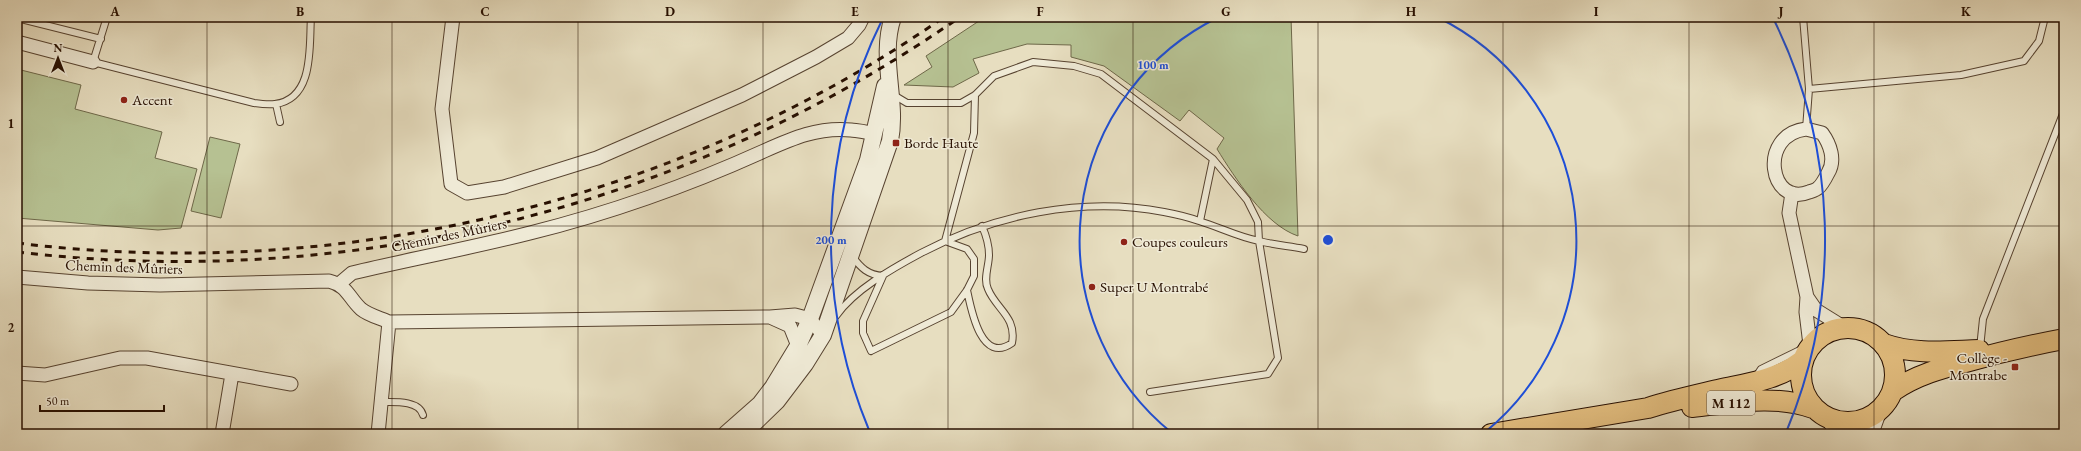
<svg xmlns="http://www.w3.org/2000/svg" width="2081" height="451" font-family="'EB Garamond',serif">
	<rect width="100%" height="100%" fill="#e7dec0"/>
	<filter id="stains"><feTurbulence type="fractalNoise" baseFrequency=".005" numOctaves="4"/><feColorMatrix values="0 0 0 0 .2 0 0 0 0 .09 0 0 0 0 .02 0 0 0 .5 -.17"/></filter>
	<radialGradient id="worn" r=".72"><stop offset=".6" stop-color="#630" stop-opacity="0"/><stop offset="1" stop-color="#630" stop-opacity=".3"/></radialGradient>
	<path fill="#b6c192" stroke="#6e6849" d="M 985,17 L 1291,17 L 1298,236 C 1265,225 1235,178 1217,149 L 1224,138 L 1189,110 L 1180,121 L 1104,66 L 1071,57 L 1071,45 L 1027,44 L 973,59 L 979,73 L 953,87 L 904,85 L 932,67 L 926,56 Z
		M 17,69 L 81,85 L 75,109 L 162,132 L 155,158 L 197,169 L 181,228 L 158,230 L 17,218 Z
		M 210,137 L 240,144 L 221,218 L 191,211 Z"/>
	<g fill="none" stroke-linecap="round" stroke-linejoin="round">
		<defs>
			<path id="service" d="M 107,17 L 93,62 L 254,103 C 261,104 268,105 275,104 C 315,99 309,45 311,17
				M 1803,17 L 1809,89
				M 17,18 L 101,39
				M 892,94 L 907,103 L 961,103 L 975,95 L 994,76 L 1033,62 L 1074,66 L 1101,74 L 1213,159 L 1200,221
				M 276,104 L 280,122
				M 1806,129 L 1809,89 L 1961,75 L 2024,61 L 2039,41 L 2045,17
				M 945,241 L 974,133 L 975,95
				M 852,256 C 861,268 868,275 883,276 L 863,321 L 863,333 L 871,351 L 951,312 L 967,290 L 974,276 L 974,259 L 967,249 L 945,241
				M 967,290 C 971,309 981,365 1012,343 C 1017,317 996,309 988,289 C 983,279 989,266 989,255 C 989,245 986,235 982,226
				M 836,316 C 854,290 893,268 921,253 C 993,215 1082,196 1164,212 C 1175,214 1188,217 1199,221 C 1219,227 1238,237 1259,241 C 1274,245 1289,246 1304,249
				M 1980,348 L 1983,319 L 2064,111
				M 1757,375 L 1761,369 L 1810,345
				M 1150,392 L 1268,374 L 1278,358 L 1259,241 L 1258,222 L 1247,200 L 1213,159
				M 381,402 C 394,402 419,400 423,415"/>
			<path id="minor" d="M 453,17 L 442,109 L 451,184 L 467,193 L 504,187 L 597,158 L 742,95 L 816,57 L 848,38 L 859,25 L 863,17
				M 17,42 L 93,62
				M 1806,129 L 1822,133 C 1830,144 1836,160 1828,173 C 1826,177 1822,185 1818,188 C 1816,190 1812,191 1809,192 C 1770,208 1757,135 1806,129 Z
				M 1792,193 L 1789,213 L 1807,297 L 1806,312 L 1810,345
				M 17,277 L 88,283 L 160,285 L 329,281 C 348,286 348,297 361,309 C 368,315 380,318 389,322 L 770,317 L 795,315 L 810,319 L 823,335
				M 339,284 L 352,273 C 411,259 471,248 530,233 C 610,213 689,185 764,151 C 793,138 818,127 851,130 C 859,131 867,131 874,135
				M 1807,297 L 1816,310 L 1845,328
				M 770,317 L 790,326 L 798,346
				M 17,373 L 45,375 L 120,358 L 147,358 L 291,384
				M 222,434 L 232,374
				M 378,434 L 389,322"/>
			<path id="tertiary" d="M 1829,419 L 1840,434
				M 726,434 L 760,404 L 773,387 L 798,346 L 810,319 L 868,160 L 885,86
				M 743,434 L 777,401 L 805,364 L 823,335 L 890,141 C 898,100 879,58 893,17
				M 1870,434 L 1878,412"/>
			<path id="primary" d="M1801 375a47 47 0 1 1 94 0a47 47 0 1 1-94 0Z
				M 1884,344 C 1915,355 1947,351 1979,350
				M 1893,391 C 1916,375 1942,368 1969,361 C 2001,352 2032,345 2064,339
				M 1692,407 C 1732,403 1775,394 1813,408
				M 1491,434 L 1648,408 C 1673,400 1697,395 1722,389 C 1750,383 1779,379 1802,361"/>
		</defs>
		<use href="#service" stroke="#574330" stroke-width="8"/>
		<use href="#minor" stroke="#574330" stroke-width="15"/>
		<use href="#tertiary" stroke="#574330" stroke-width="18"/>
		<use href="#primary" stroke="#270f00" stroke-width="22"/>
		<use href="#service" stroke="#efead6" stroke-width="6"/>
		<use href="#minor" stroke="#efead6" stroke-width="13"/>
		<use href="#tertiary" stroke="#efead6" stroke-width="16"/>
		<use href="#primary" stroke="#e4bf80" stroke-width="20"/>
		<path stroke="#270f00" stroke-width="3" stroke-dasharray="7 7" stroke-linecap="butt" d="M 17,243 C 339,283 677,203 944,17
			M 17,252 C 351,291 684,209 960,17"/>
	</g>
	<path fill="none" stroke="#270f00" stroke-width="1" stroke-opacity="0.55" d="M 207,17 L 207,434M 392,17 L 392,434M 578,17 L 578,434M 763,17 L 763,434M 948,17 L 948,434M 1133,17 L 1133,434M 1318,17 L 1318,434M 1503,17 L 1503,434M 1689,17 L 1689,434M 1874,17 L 1874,434M 17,226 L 2064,226"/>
	<g fill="none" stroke="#1d4ed8" stroke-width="2">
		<path d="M1172 433A248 248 0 0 1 1219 17M1437 17A248 248 0 0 1 1484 433"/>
		<path d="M869 430A497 497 0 0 1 883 18M1773 18A497 497 0 0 1 1787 430"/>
	</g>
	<g fill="#8f2418" stroke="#efead6" stroke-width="1.5">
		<circle cx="124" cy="100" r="4"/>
		<rect x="892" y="139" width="8" height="8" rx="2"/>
		<circle cx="1124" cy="242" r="4"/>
		<circle cx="1092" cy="287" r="4"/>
		<rect x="2011" y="363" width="8" height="8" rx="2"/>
	</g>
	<g text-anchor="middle" stroke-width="3" stroke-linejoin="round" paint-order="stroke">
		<rect fill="#efead6" stroke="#635140" stroke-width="1" x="1707" y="391" width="48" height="24" rx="3"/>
		<g font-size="14" font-weight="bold" fill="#270f00">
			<text x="1731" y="408">M 112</text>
		</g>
		<g font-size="15" fill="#270f00" stroke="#efead6" text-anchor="start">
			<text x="132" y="105">Accent</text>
			<text x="904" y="148">Borde Haute</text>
			<text x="1132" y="247">Coupes couleurs</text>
			<text x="1100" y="292">Super U Montrabé</text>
			<text x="2007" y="363" text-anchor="end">Collège -<tspan x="2007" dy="17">Montrabe</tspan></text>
		</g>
		<g font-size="15" fill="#270f00" stroke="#efead6">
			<text transform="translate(449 235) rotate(-12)" y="5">Chemin des Mûriers</text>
			<text transform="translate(124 267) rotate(2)" y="5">Chemin des Mûriers</text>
		</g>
	</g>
	<circle cx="1328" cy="240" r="6" fill="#1d4ed8" stroke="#efead6" stroke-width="2"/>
	<g font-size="12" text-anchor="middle" font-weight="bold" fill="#1d4ed8" stroke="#efead6" stroke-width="3" stroke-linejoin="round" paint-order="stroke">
		<text x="1153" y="69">100 m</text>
		<text x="831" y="244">200 m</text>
	</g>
	<rect width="2081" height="451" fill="none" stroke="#e7dec0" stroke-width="44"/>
	<g transform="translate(58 58)" stroke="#efead6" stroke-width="3" paint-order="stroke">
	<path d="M0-3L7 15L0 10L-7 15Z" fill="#270f00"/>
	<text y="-6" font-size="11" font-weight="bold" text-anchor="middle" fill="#270f00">N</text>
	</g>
	<path d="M40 405v6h124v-6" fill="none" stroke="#270f00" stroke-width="2"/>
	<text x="46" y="405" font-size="12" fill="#270f00" stroke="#efead6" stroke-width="3" paint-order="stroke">50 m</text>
	<rect x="22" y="22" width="2037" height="407" fill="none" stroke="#270f00" stroke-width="1.5"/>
	<g font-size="13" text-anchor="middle" font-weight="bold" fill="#270f00">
		<text x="115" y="16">A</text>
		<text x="300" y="16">B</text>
		<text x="485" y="16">C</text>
		<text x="670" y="16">D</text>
		<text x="855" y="16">E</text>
		<text x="1040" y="16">F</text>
		<text x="1226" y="16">G</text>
		<text x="1411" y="16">H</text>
		<text x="1596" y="16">I</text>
		<text x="1781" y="16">J</text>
		<text x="1966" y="16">K</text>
		<text x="11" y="128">1</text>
		<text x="11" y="332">2</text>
	</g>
	<rect width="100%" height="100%" filter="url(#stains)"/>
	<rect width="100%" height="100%" fill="url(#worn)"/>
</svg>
